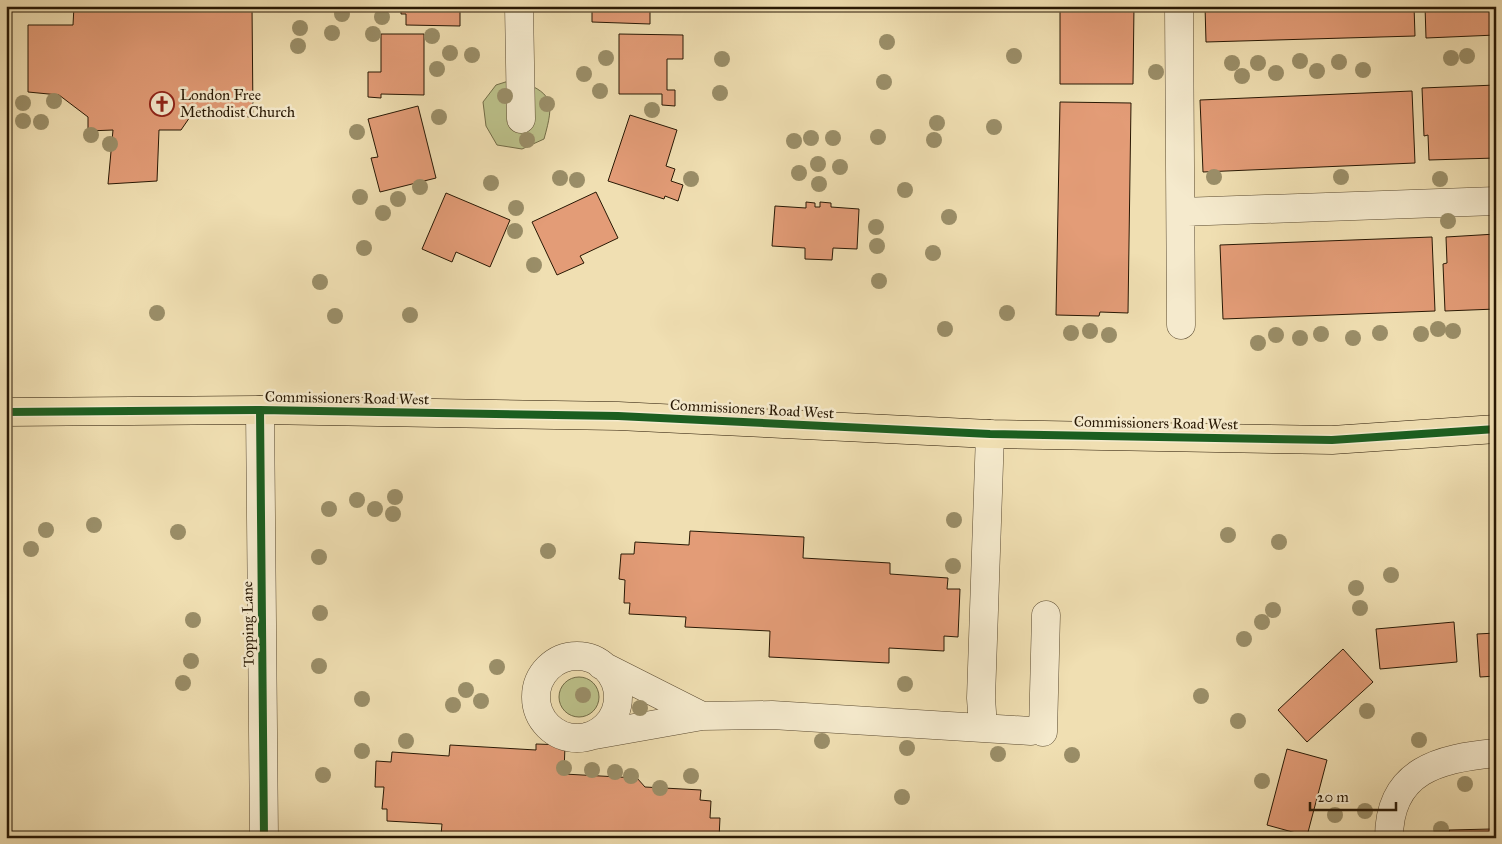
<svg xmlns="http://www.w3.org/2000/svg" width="1502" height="844" font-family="'IM FELL Great Primer',serif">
	<rect width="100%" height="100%" fill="#f0dfb2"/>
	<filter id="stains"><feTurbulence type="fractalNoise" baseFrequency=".004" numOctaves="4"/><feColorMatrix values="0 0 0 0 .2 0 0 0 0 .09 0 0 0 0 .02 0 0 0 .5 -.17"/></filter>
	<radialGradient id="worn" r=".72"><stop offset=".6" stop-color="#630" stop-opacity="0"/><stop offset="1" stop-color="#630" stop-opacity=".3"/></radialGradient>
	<path fill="#bcc18a" stroke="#726c47" d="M 515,79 C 553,93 555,100 544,139 L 522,149 L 497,145 L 486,126 L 483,102 L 496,85 Z
		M559 697a20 20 0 1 1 40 0a20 20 0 1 1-40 0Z"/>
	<path fill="#e39c77" stroke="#281804" d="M 74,6 L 252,6 L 253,117 L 192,114 L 181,130 L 159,130 L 157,181 L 108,184 L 113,130 L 88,131 L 88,117 L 59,95 L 28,92 L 28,25 L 73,25 Z
		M 401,6 L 460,6 L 460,26 L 406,25 L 406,14 L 401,14 Z
		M 592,6 L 650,6 L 650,24 L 592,22 Z
		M 1060,6 L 1134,6 L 1133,84 L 1060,84 Z
		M 1205,6 L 1414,6 L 1415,36 L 1206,42 Z
		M 1425,6 L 1496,6 L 1496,35 L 1426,38 Z
		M 381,34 L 424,34 L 424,95 L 381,94 L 381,98 L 368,97 L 368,72 L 381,72 Z
		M 619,34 L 683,35 L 683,59 L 667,59 L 667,90 L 675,90 L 675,106 L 662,105 L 662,94 L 619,94 Z
		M 1496,85 L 1496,158 L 1429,160 L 1428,135 L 1424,136 L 1422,88 Z
		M 1412,91 L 1415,163 L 1203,172 L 1200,100 Z
		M 1060,102 L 1131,103 L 1128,313 L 1100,312 L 1099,316 L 1056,315 Z
		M 418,106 L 436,178 L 380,192 L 371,158 L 378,157 L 368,119 Z
		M 630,115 L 677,130 L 666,166 L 675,169 L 671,181 L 683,185 L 678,201 L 665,196 L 664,199 L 608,181 Z
		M 596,192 L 618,238 L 580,256 L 584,263 L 557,275 L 532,222 Z
		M 446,193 L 510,220 L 490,267 L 456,252 L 452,262 L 422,249 Z
		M 806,202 L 815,203 L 815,207 L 820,207 L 820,202 L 831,203 L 831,207 L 859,209 L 857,249 L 833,248 L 832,260 L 805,259 L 805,248 L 772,246 L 775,206 L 806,208 Z
		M 1496,234 L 1496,309 L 1445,311 L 1443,264 L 1447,263 L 1446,237 Z
		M 1432,237 L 1435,311 L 1223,319 L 1220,245 Z
		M 690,531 L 804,537 L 803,558 L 890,563 L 890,574 L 948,578 L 947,589 L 960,589 L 958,637 L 944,636 L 944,651 L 889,648 L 889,663 L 769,657 L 770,631 L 685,627 L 686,617 L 629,614 L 630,603 L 624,603 L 625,580 L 619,579 L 621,554 L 634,554 L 635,542 L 689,545 Z
		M 1454,622 L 1457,662 L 1380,669 L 1376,629 Z
		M 1496,633 L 1496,676 L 1480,677 L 1477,634 Z
		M 1343,649 L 1373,682 L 1307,742 L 1278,710 Z
		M 536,744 L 565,745 L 564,774 L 637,778 L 645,787 L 701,790 L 700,800 L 711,801 L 710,818 L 720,818 L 719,838 L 489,838 L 441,835 L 442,824 L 387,821 L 387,809 L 382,809 L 384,787 L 375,787 L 376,761 L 391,762 L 392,752 L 449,756 L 450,745 L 536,750 Z
		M 1287,749 L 1327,760 L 1307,836 L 1267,825 Z
		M 1492,829 L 1492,838 L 1449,838 L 1449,830 Z"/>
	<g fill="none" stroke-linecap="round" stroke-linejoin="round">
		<defs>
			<path id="minor" d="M 519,6 L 521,119
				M 1179,6 L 1181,325
				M 1181,212 L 1496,201
				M 260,410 L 264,838
				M536 697a41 41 0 1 1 82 0a41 41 0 1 1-82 0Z
				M 601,665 L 702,716
				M 983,727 L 981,698 L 990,434
				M 1043,732 L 1046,615
				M 589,736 L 702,716 L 772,715 L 1031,731
				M 1389,838 C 1389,770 1440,758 1496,753"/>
			<path id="major" d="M 6,412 L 260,410 L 618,416 L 990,434 L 1332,440 L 1496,429"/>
		</defs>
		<use href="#minor" stroke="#5a4a30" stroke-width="29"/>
		<use href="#major" stroke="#281804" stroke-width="29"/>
		<use href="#minor" stroke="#f5eacd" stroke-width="28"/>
		<use href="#major" stroke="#f0dfb2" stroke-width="28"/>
		<defs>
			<path id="cycleway" d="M 260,410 L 264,838
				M 6,412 L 260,410 L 618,416 L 990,434 L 1332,440 L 1496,429"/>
		</defs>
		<use href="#cycleway" stroke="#f5eacd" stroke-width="11"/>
		<use href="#cycleway" stroke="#1b5e20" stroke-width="8"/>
	</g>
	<g fill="#9a8e68">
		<circle cx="342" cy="14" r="8"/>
		<circle cx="382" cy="17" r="8"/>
		<circle cx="300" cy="28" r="8"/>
		<circle cx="332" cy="33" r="8"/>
		<circle cx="373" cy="34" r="8"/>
		<circle cx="432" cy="36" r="8"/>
		<circle cx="887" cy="42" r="8"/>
		<circle cx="298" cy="46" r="8"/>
		<circle cx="450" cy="53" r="8"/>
		<circle cx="472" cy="55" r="8"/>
		<circle cx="1014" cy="56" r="8"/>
		<circle cx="1467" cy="56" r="8"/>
		<circle cx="606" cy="58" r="8"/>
		<circle cx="1451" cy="58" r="8"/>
		<circle cx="722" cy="59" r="8"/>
		<circle cx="1300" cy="61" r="8"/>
		<circle cx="1339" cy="62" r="8"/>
		<circle cx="1232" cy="63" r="8"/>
		<circle cx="1258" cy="63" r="8"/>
		<circle cx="437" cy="69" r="8"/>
		<circle cx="1363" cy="70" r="8"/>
		<circle cx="1317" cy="71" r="8"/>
		<circle cx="1156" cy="72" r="8"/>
		<circle cx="1276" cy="73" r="8"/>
		<circle cx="584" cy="74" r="8"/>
		<circle cx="1242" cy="76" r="8"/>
		<circle cx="884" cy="82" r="8"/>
		<circle cx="600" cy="91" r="8"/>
		<circle cx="720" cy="93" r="8"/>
		<circle cx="505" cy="96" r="8"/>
		<circle cx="54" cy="101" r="8"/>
		<circle cx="23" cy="103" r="8"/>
		<circle cx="547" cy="104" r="8"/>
		<circle cx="652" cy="110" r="8"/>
		<circle cx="439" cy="117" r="8"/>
		<circle cx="23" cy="121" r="8"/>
		<circle cx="41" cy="122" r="8"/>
		<circle cx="937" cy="123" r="8"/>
		<circle cx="994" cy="127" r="8"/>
		<circle cx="357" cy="132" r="8"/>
		<circle cx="91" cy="135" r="8"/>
		<circle cx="878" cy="137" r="8"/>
		<circle cx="811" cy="138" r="8"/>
		<circle cx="833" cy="138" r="8"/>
		<circle cx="527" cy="140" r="8"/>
		<circle cx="934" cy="140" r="8"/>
		<circle cx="794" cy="141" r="8"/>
		<circle cx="110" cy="144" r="8"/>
		<circle cx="818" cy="164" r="8"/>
		<circle cx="840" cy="167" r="8"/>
		<circle cx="799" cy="173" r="8"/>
		<circle cx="1214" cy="177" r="8"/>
		<circle cx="1341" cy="177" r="8"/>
		<circle cx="560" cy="178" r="8"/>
		<circle cx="691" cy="179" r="8"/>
		<circle cx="1440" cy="179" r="8"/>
		<circle cx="577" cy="180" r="8"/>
		<circle cx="491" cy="183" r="8"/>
		<circle cx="819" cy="184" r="8"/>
		<circle cx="420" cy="187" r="8"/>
		<circle cx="905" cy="190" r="8"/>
		<circle cx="360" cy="197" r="8"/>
		<circle cx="398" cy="199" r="8"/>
		<circle cx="516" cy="208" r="8"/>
		<circle cx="383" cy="213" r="8"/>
		<circle cx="949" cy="217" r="8"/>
		<circle cx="1448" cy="221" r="8"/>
		<circle cx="876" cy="227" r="8"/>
		<circle cx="515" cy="231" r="8"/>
		<circle cx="877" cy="246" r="8"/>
		<circle cx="364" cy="248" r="8"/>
		<circle cx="933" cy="253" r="8"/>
		<circle cx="534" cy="265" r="8"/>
		<circle cx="879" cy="281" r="8"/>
		<circle cx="320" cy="282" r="8"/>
		<circle cx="157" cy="313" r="8"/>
		<circle cx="1007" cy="313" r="8"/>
		<circle cx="410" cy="315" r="8"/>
		<circle cx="335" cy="316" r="8"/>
		<circle cx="945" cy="329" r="8"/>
		<circle cx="1438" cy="329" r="8"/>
		<circle cx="1090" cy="331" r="8"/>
		<circle cx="1453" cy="331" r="8"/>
		<circle cx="1071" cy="333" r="8"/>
		<circle cx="1380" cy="333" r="8"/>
		<circle cx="1321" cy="334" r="8"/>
		<circle cx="1421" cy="334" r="8"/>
		<circle cx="1109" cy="335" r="8"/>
		<circle cx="1276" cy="335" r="8"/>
		<circle cx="1300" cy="338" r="8"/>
		<circle cx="1353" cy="338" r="8"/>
		<circle cx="1258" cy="343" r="8"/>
		<circle cx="395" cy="497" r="8"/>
		<circle cx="357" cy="500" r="8"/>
		<circle cx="329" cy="509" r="8"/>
		<circle cx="375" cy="509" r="8"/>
		<circle cx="393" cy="514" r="8"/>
		<circle cx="954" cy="520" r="8"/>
		<circle cx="94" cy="525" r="8"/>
		<circle cx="46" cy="530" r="8"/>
		<circle cx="178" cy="532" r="8"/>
		<circle cx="1228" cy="535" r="8"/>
		<circle cx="1279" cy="542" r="8"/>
		<circle cx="31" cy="549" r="8"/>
		<circle cx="548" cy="551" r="8"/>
		<circle cx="319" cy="557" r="8"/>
		<circle cx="953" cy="566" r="8"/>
		<circle cx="1391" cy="575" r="8"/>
		<circle cx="1356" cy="588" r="8"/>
		<circle cx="1360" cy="608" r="8"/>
		<circle cx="1273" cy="610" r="8"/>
		<circle cx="320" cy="613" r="8"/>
		<circle cx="193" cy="620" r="8"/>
		<circle cx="1262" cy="622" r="8"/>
		<circle cx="1244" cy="639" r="8"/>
		<circle cx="191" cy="661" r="8"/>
		<circle cx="319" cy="666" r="8"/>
		<circle cx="497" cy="667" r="8"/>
		<circle cx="183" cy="683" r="8"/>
		<circle cx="905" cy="684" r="8"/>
		<circle cx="466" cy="690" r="8"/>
		<circle cx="583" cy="695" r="8"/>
		<circle cx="1201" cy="696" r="8"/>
		<circle cx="362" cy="699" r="8"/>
		<circle cx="481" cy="701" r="8"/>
		<circle cx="453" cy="705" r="8"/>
		<circle cx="640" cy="708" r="8"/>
		<circle cx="1367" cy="711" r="8"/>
		<circle cx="1238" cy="721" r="8"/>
		<circle cx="1419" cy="740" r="8"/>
		<circle cx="406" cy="741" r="8"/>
		<circle cx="822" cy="741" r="8"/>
		<circle cx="907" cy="748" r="8"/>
		<circle cx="362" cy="751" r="8"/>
		<circle cx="998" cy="754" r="8"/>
		<circle cx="1072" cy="755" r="8"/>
		<circle cx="564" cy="768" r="8"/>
		<circle cx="592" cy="770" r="8"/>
		<circle cx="615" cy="772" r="8"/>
		<circle cx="323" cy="775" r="8"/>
		<circle cx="631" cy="776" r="8"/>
		<circle cx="691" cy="776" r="8"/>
		<circle cx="1262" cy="781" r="8"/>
		<circle cx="1465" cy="784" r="8"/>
		<circle cx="660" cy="788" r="8"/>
		<circle cx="902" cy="797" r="8"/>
		<circle cx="1365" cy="811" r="8"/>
		<circle cx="1335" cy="815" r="8"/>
		<circle cx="1441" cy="829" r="8"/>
	</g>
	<defs>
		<symbol id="church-ring" viewBox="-11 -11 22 22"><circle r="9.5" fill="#f5eacd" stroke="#8f2418" stroke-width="1.5"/><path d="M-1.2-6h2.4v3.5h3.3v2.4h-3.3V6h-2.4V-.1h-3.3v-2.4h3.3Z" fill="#8f2418"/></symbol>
	</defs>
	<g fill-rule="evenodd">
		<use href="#church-ring" x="148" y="90" width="28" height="28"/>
	</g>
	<g text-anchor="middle" stroke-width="5" stroke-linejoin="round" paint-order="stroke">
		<g font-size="15" fill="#281804" stroke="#f5eacd" text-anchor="start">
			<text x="180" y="100">London Free<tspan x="180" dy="17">Methodist Church</tspan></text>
		</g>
		<g font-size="15" fill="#281804" stroke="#f5eacd">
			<text transform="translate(347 398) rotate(1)" y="5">Commissioners Road West</text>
			<text transform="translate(752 409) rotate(3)" y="5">Commissioners Road West</text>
			<text transform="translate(1156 423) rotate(1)" y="5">Commissioners Road West</text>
			<text transform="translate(248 624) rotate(-91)" y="5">Topping Lane</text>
		</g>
	</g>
	<rect width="1502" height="844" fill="none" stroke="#f0dfb2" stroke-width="25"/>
	<rect x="8" y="8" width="1487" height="829" fill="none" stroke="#281804" stroke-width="2.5"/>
	<rect x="12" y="12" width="1477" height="819" fill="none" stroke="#281804"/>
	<path d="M1310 802v8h86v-8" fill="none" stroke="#281804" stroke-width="2.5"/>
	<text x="1317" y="802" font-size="15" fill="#281804" stroke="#f5eacd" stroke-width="4" paint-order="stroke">20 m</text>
	<rect width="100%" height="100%" filter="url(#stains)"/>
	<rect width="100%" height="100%" fill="url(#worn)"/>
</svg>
